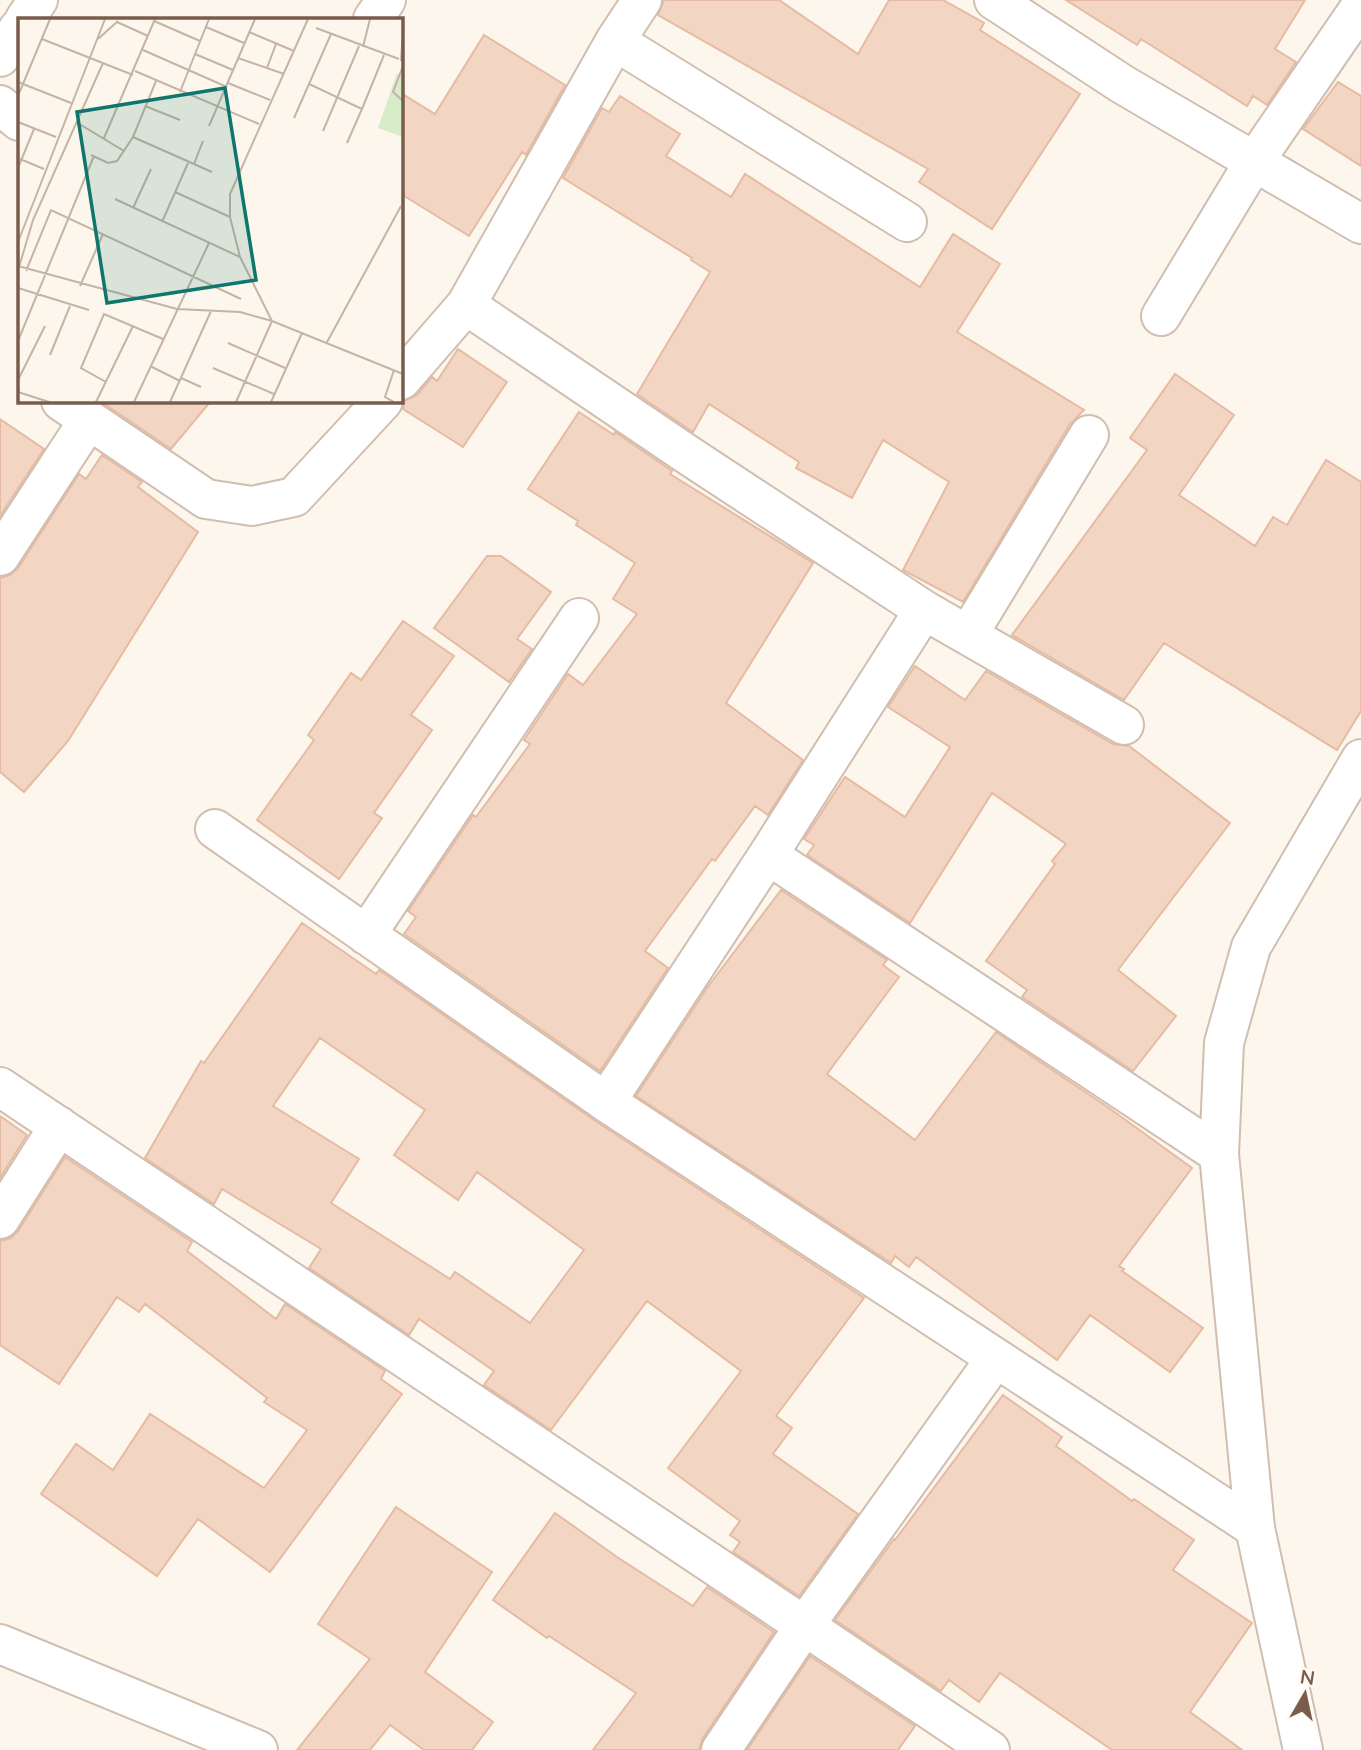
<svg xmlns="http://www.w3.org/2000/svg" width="1361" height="1750" font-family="Lato,sans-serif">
	<rect width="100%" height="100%" fill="#fdf6ec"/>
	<path fill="#f3d5c3" stroke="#e6bba3" stroke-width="2" fill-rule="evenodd" d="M 664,0 L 779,0 L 858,54 L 889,0 L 943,0 L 984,23 L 980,30 L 1080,94 L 992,229 L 919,182 L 928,169 L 658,15 Z
		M 1066,0 L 1305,0 L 1275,49 L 1296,62 L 1267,105 L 1253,96 L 1247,106 L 1141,39 L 1137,45 Z
		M 484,35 L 565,85 L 526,155 L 522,152 L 469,236 L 401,194 L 401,93 L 435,114 Z
		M 1338,82 L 1361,96 L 1361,166 L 1303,129 Z
		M 620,96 L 680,134 L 666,156 L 731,197 L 745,174 L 920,287 L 953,234 L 1000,264 L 957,332 L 1084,410 L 1070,424 L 963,602 L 903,570 L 949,482 L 883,440 L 852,498 L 796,468 L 799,462 L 709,404 L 693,432 L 637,394 L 710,272 L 691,260 L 692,258 L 563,178 L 602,108 L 609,112 Z
		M 458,349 L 507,382 L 463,447 L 403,409 L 404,401 L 417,395 L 432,377 L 437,381 Z
		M 1175,374 L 1234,415 L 1179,495 L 1255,546 L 1273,517 L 1287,525 L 1326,460 L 1361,482 L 1361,711 L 1337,750 L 1164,643 L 1124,700 L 1012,635 L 1147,450 L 1130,438 Z
		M 100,401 L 211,401 L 171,449 Z
		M 579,412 L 614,435 L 615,432 L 672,471 L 670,474 L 813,563 L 726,703 L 803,760 L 768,815 L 755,806 L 715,861 L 712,859 L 645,951 L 668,968 L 600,1071 L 404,934 L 416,917 L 408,911 L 473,815 L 476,817 L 530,744 L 524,740 L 568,674 L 583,685 L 637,614 L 613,599 L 635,563 L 576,525 L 578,521 L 528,489 Z
		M 0,419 L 44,449 L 0,516 Z
		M 102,455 L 142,482 L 138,487 L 198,532 L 68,741 L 24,792 L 0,772 L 0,578 L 10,575 L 18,568 L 79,474 L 86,479 Z
		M 487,556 L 501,556 L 551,592 L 517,639 L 532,649 L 509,682 L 434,628 Z
		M 403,621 L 454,656 L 411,715 L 432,730 L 374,813 L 382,818 L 339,879 L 257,820 L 314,740 L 308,735 L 351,673 L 361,680 Z
		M 915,666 L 965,700 L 986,671 L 1113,744 L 1129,746 L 1230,823 L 1118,970 L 1176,1016 L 1133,1071 L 1022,997 L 1027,990 L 986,961 L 1055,864 L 1052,861 L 1066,844 L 992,793 L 910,923 L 807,855 L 814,845 L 804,839 L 845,777 L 905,817 L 950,747 L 888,707 Z
		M 781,890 L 887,960 L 883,965 L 899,977 L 827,1074 L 915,1140 L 996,1032 L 1109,1108 L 1192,1168 L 1119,1266 L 1124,1269 L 1122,1271 L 1203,1328 L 1170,1372 L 1090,1315 L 1057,1360 L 916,1257 L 909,1267 L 895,1256 L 891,1263 L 636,1096 L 707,988 Z
		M 302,923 L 376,974 L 379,970 L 594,1120 L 864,1298 L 776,1416 L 792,1428 L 773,1454 L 858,1514 L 799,1596 L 733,1552 L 740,1542 L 730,1535 L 740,1521 L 668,1468 L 741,1371 L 647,1301 L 551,1430 L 484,1385 L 494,1371 L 419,1319 L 409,1335 L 309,1268 L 321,1249 L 222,1189 L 214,1204 L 145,1158 L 201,1061 L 204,1063 ZM 320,1038 L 425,1110 L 394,1155 L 458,1200 L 477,1172 L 584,1250 L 530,1323 L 455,1272 L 450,1279 L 331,1203 L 359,1159 L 273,1106 Z
		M 0,1116 L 27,1135 L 0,1178 Z
		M 65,1157 L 192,1242 L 187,1251 L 276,1319 L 285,1304 L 385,1371 L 381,1379 L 402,1394 L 270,1572 L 198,1519 L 157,1576 L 41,1494 L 76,1444 L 113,1470 L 150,1414 L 264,1488 L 307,1430 L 264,1402 L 267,1398 L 145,1304 L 139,1312 L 117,1297 L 59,1384 L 0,1345 L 0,1241 L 11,1238 L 18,1231 Z
		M 1003,1395 L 1062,1437 L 1056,1446 L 1132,1501 L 1134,1499 L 1194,1540 L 1173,1570 L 1252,1623 L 1190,1712 L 1242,1750 L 1112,1750 L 1000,1673 L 979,1702 L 949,1680 L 941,1691 L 835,1620 L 894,1539 L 895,1540 Z
		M 396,1507 L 492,1572 L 425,1672 L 493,1722 L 472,1750 L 424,1750 L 390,1725 L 370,1750 L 297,1750 L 370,1659 L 318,1624 Z
		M 555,1513 L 617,1557 L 693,1606 L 707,1587 L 774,1632 L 703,1738 L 699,1750 L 593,1750 L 636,1693 L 549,1636 L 547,1638 L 493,1600 Z
		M 810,1656 L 915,1726 L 898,1750 L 747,1750 Z"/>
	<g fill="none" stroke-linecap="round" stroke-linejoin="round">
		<defs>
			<path id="minor" d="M 994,0 L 1122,84 L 1361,224
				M 25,19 L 38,0
				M 373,19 L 386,0
				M 615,41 L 907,222
				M 0,57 L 19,28
				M 0,105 L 19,121
				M 466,305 L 688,455 L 924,610 L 1124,725
				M 1161,316 L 1254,162 L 1361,6
				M 401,380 L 466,305 L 615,41 L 642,0
				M 61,401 L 206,499 L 252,506 L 294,497 L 383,401
				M 0,556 L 88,421
				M 968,635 L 1089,435
				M 215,829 L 606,1102 L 1255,1528
				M 768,855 L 1219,1154
				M 366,935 L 579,618
				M 0,1087 L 990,1750
				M 606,1102 L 768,855 L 924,610
				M 0,1219 L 59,1126
				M 0,1644 L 258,1750
				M 721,1750 L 805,1625 L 996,1358
				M 1303,1750 L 1255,1528 L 1219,1154 L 1224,1043 L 1251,947 L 1361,759"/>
		</defs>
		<use href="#minor" stroke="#d1beb0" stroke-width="42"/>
		<use href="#minor" stroke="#fff" stroke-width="38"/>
	</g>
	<g transform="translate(18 18)">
		<rect width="385" height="385" fill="#fdf6ec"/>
		<path d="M 379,55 L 385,57 L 385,119 L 360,110 Z" fill="#d8ecc9"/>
		<path fill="none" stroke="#c5b3a7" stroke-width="2" d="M 136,3 L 182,23M 99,4 L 130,18M 188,9 L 226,25M 298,10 L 381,41M 231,14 L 276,33M 313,16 L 291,66 L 344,91 L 329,125M 24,21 L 115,57M 80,21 L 100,3M 345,29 L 352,1M 125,32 L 209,69M 177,36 L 215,52M 220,40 L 266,56M 383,43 L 385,11M 385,48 L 375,74 L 385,83M 249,50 L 258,26M 117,53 L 241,106M 0,64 L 53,85M 210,65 L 252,82M 162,74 L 191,1M 0,78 L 32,1M 127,88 L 162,102M 344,91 L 366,37M 276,100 L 291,66M 0,104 L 38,119M 58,104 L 106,133M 191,108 L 237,1M 305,113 L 341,28M 115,119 L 194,154M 86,120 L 137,1M 73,137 L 90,145 L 99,143 L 115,119 L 138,63M 2,141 L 26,151M 176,146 L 185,123M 0,150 L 16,111M 157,174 L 212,199M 97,181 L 222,239M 115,190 L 133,151M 144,204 L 170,145M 0,224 L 87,1M 0,248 L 159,291 L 222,294 L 254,303 L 385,356M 1,249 L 15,202 L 85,45M 8,253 L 33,192 L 223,281M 62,268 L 85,216M 0,270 L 71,292M 0,323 L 76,138M 210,325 L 267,350M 308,326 L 383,188M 32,337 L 52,288M 132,348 L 162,363M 195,350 L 256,376M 163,360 L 183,369M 0,362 L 27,308M 88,364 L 63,350 L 86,296 L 145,321M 0,374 L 31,384M 78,384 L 115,308M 116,384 L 191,225M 152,384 L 193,293M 218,384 L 254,303 L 222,239 L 212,199 L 212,176 L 290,1M 253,384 L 284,315M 376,384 L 367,379 L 376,352"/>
		<path fill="#0f766e" fill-opacity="0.15" stroke="#0f766e" stroke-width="3.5" d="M 207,70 L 238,262 L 89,285 L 59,94 Z"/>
		<rect width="385" height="385" fill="none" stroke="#7a5c4d" stroke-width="3.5"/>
	</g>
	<g transform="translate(1305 1694) rotate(9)" stroke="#fffaf3" stroke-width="5" paint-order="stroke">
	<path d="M0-5L12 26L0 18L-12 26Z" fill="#7a5c4d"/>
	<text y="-10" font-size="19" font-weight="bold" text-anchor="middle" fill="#7a5c4d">N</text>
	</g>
</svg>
